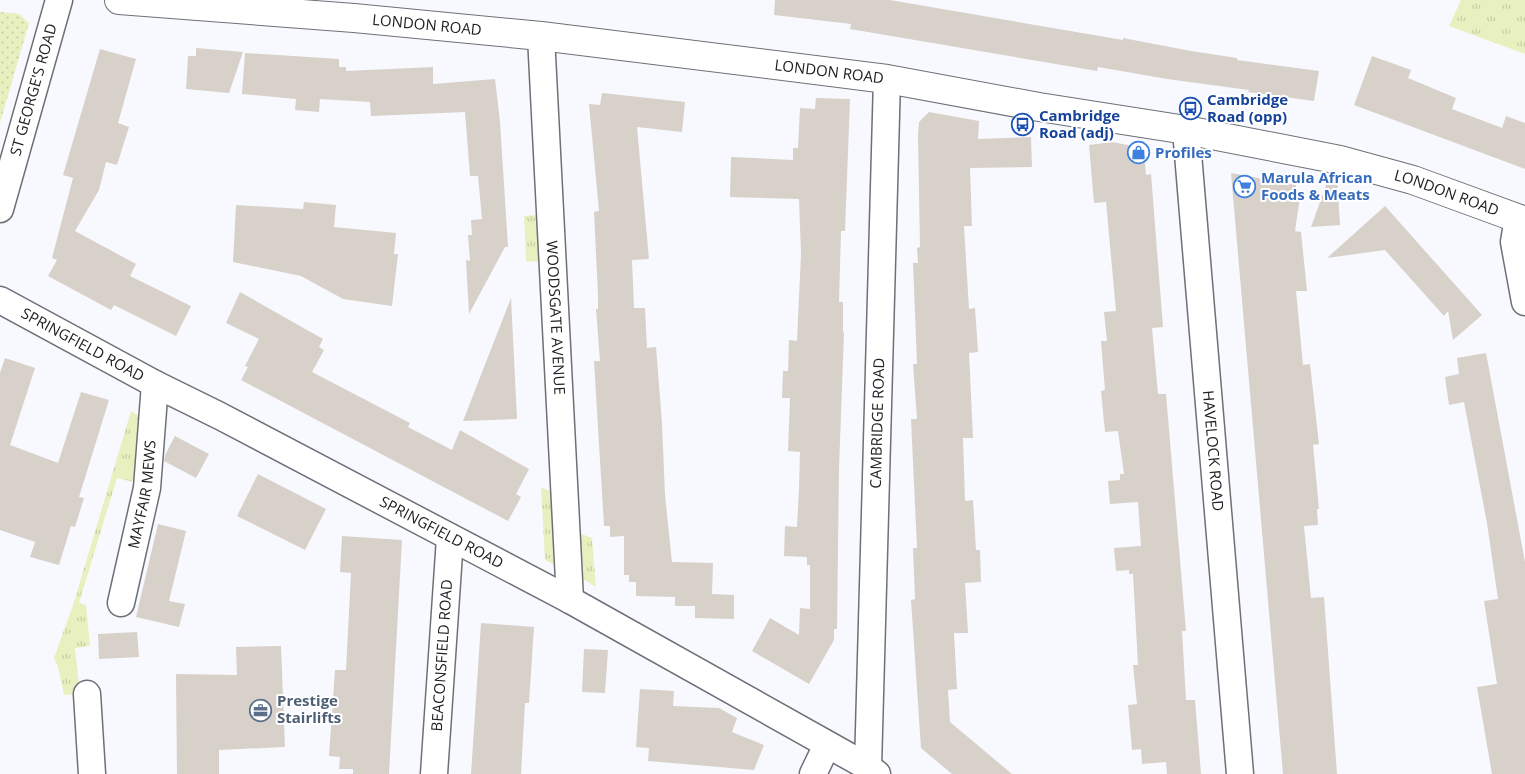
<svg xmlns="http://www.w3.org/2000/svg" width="1525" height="774" font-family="'Open Sans',sans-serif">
	<defs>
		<pattern id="grass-tufts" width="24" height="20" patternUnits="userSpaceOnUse" patternTransform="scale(1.25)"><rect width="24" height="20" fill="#e9f0bf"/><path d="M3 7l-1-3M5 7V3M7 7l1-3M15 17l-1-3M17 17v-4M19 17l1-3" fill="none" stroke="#c8cea4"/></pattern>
		<pattern id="park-dots" width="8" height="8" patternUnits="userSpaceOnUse" patternTransform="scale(1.25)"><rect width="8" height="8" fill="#e9f0bf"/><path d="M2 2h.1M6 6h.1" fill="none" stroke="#c8cea4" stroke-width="1.8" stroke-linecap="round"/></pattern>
	</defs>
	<rect width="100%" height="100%" fill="#f7f9fe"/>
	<path fill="url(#grass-tufts)" d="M 1461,0 L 1525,0 L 1525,54 L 1449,26 Z
		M 536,215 L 539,262 L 526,261 L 524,216 Z
		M 131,411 L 139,416 L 137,483 L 117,478 L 79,603 L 86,605 L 90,646 L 75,648 L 80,694 L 64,695 L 58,667 L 54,658 L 74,602 Z
		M 541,487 L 554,493 L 557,566 L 545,560 Z
		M 579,533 L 592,538 L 596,587 L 583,579 Z"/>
	<path fill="url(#park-dots)" d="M 0,12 L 19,14 L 29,23 L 0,123 Z"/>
	<path fill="#d8d1ca" d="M 775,0 L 890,0 L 1123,40 L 1123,38 L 1191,51 L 1237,58 L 1237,60 L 1319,71 L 1314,101 L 1248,92 L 1249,90 L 1167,79 L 1098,67 L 1097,71 L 850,29 L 851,24 L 774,15 Z
		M 196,48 L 243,52 L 229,93 L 186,89 L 188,56 L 196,56 Z
		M 100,49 L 136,59 L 118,123 L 129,127 L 117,165 L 106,162 L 99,190 L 75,231 L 136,264 L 130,276 L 191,306 L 176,336 L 114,305 L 111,310 L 48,276 L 57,260 L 52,258 L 73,178 L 63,175 Z
		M 245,53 L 339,59 L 339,67 L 346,67 L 346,71 L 433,67 L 433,84 L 495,79 L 500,122 L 508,247 L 505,247 L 469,314 L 466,260 L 470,261 L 468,235 L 472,235 L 471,220 L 482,219 L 478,176 L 470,176 L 465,112 L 371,116 L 370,102 L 320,99 L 319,112 L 295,110 L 296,99 L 242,94 Z
		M 1372,56 L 1411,70 L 1408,78 L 1456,98 L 1452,109 L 1502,128 L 1506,116 L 1525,123 L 1525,169 L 1354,105 Z
		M 602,93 L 685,102 L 682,132 L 637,127 L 649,259 L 632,260 L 634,308 L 645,308 L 647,348 L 656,347 L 662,423 L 665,495 L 672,562 L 713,563 L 712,594 L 734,595 L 734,619 L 695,618 L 695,606 L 675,606 L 675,597 L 636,596 L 636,582 L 629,582 L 629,575 L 624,575 L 624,536 L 610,537 L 610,526 L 604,526 L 594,361 L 600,361 L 596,309 L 598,309 L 598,295 L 594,212 L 599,211 L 589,104 L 600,105 Z
		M 816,98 L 850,99 L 845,231 L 841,231 L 839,302 L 843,302 L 843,332 L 844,333 L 839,468 L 837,629 L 834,629 L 834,640 L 809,684 L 752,651 L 770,618 L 799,635 L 800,608 L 810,609 L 810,565 L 807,565 L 807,557 L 784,556 L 785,526 L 797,527 L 799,489 L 800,452 L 788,451 L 790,398 L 782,398 L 783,371 L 788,371 L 789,340 L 797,341 L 801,254 L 799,199 L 730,197 L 731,157 L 793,160 L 793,148 L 798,148 L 800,108 L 815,109 Z
		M 929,112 L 979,121 L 978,139 L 1031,137 L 1032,167 L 970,168 L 972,226 L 964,226 L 969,309 L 975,308 L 978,352 L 969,353 L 973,438 L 963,438 L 965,501 L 973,500 L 976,550 L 980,550 L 981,582 L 965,583 L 968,633 L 954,633 L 957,689 L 948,690 L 950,722 L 1012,774 L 952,774 L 921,748 L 911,600 L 915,599 L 913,548 L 917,548 L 911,419 L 917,419 L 913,364 L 917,364 L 913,263 L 918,263 L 917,248 L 920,247 L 918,135 L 919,122 Z
		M 1112,142 L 1138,147 L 1144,154 L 1146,175 L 1151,174 L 1163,327 L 1152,328 L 1158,394 L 1166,394 L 1185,619 L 1186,631 L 1182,631 L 1186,700 L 1195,700 L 1201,774 L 1167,774 L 1166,762 L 1142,764 L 1141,749 L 1132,750 L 1128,705 L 1137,704 L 1133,665 L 1138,665 L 1133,574 L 1129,574 L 1129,570 L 1116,571 L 1114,548 L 1141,546 L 1138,502 L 1110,504 L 1108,481 L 1120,480 L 1120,474 L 1124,474 L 1118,431 L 1105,432 L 1101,391 L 1105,390 L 1101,341 L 1107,341 L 1104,312 L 1116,311 L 1106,202 L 1094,203 L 1089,145 Z
		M 1231,173 L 1296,185 L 1297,197 L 1300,197 L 1295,231 L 1301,232 L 1307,291 L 1296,291 L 1303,365 L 1310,364 L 1319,444 L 1313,445 L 1319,509 L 1317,509 L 1318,525 L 1304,526 L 1311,598 L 1324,597 L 1337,774 L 1283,774 Z
		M 1330,174 L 1337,175 L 1340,225 L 1311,227 Z
		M 304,202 L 336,205 L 334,227 L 396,233 L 394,254 L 398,254 L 392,306 L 343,299 L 301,276 L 233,262 L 236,205 L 303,209 Z
		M 1385,206 L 1482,315 L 1453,340 L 1448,311 L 1444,316 L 1385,250 L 1327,258 Z
		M 240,292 L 323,339 L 319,347 L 324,350 L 312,372 L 410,423 L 408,427 L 452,450 L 460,430 L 529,469 L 516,494 L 521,497 L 508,521 L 241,380 L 248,367 L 245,366 L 259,339 L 226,323 Z
		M 511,298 L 517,419 L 463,421 Z
		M 1486,353 L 1525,562 L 1525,774 L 1492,774 L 1477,687 L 1497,684 L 1484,601 L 1498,599 L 1487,523 L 1464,402 L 1449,405 L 1445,377 L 1459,374 L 1457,358 Z
		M 5,358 L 35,368 L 10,445 L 58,463 L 81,392 L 109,400 L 79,497 L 84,498 L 75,527 L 71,526 L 59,565 L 30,557 L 35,542 L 0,530 L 0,373 Z
		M 175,436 L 209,454 L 196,478 L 164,461 L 165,455 Z
		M 258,474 L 326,509 L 305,550 L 237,516 Z
		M 158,524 L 186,531 L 169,601 L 185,604 L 179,627 L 136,617 Z
		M 342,536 L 402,540 L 389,774 L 353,774 L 353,769 L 339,769 L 340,757 L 329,756 L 335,670 L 346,670 L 351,573 L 340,572 Z
		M 481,623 L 534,627 L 529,703 L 525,703 L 521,774 L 471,774 Z
		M 137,632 L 139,657 L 99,659 L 98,634 Z
		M 281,646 L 285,747 L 219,750 L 219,774 L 177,774 L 176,674 L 237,675 L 236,647 Z
		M 584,649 L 608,650 L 605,693 L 582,692 Z
		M 640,689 L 674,691 L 673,706 L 719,708 L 737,718 L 732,732 L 764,745 L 754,770 L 648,761 L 649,748 L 636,747 Z"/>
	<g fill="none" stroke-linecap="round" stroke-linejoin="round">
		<defs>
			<g id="street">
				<path id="s1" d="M 541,36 L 570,600"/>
				<path id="s2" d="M 1186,130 L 1240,774"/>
				<path id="s3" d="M 0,209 L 59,0"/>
				<path d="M 1518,218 L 1514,242 L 1525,302"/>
				<path id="s4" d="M 0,300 L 155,384 L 220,416 L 570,600 L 868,767 L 877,774"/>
				<path id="s5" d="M 121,603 L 147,488 L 155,384"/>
				<path d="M 87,694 L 92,774"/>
				<path id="s6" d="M 868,767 L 887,79"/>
				<path id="s7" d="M 434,774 L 450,538"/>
				<path d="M 813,774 L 827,745"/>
			</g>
			<g id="primary">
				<path id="s8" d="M 119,0 L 354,18 L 541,36 L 887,79 L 1039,107 L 1186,130 L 1340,160 L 1413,180 L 1525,221"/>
			</g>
		</defs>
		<use href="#street" stroke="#6d7078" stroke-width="29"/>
		<use href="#primary" stroke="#6d7078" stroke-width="30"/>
		<use href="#street" stroke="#fff" stroke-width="26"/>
		<use href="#primary" stroke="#fff" stroke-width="28"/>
	</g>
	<defs>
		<symbol id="bus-ring" viewBox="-11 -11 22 22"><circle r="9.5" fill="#fff" stroke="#1a4fb4" stroke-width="1.5"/><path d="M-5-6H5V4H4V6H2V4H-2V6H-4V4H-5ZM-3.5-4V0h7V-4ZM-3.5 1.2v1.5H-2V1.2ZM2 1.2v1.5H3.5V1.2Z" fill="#1a4fb4"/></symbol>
		<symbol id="shop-ring" viewBox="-11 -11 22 22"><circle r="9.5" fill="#fff" stroke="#3f7fe0" stroke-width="1.5"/><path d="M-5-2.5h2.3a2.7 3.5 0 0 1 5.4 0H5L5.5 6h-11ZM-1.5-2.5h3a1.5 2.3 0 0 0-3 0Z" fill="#3f7fe0"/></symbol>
		<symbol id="supermarket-ring" viewBox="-11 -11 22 22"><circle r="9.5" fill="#fff" stroke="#3f7fe0" stroke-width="1.5"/><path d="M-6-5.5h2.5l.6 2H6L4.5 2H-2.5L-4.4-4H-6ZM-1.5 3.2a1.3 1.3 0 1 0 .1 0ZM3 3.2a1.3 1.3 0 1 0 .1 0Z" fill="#3f7fe0"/></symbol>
		<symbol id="office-ring" viewBox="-11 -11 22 22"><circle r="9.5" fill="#fff" stroke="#5c6f8a" stroke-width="1.5"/><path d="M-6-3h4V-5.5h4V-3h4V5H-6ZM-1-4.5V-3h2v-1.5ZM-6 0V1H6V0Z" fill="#5c6f8a"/></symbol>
	</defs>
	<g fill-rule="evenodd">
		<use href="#bus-ring" x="1178" y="96" width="25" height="25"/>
		<use href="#bus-ring" x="1010" y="112" width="25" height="25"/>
		<use href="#shop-ring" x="1126" y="140" width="25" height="25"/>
		<use href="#supermarket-ring" x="1232" y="174" width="25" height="25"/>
		<use href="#office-ring" x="248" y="698" width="25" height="25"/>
	</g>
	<g text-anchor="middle" stroke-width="4" stroke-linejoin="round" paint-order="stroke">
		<g font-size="15" fill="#202124" stroke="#fff">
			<text dy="5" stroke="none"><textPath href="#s8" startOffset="309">LONDON ROAD</textPath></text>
			<text dy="5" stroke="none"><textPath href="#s8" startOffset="714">LONDON ROAD</textPath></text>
			<text dy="5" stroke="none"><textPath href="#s3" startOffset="124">ST GEORGE'S ROAD</textPath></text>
			<text dy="5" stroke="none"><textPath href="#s8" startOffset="1344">LONDON ROAD</textPath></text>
			<text dy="5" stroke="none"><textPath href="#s1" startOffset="282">WOODSGATE AVENUE</textPath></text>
			<text dy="5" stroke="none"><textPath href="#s4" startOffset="94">SPRINGFIELD ROAD</textPath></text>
			<text dy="5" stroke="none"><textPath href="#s6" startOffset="344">CAMBRIDGE ROAD</textPath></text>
			<text dy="5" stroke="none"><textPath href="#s2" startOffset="322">HAVELOCK ROAD</textPath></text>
			<text dy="5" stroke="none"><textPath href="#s5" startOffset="111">MAYFAIR MEWS</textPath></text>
			<text dy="5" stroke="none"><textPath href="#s4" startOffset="499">SPRINGFIELD ROAD</textPath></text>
			<text dy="5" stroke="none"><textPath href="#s7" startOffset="119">BEACONSFIELD ROAD</textPath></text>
		</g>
		<g font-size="15" font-weight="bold" fill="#164399" stroke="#fff" text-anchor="start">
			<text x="1207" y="105">Cambridge<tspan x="1207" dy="17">Road (opp)</tspan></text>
			<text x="1039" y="121">Cambridge<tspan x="1039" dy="17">Road (adj)</tspan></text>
		</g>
		<g font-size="15" font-weight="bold" fill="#366cbe" stroke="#fff" text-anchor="start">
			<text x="1155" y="158">Profiles</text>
			<text x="1261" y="183">Marula African<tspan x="1261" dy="17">Foods &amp; Meats</tspan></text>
		</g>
		<g font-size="15" font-weight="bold" fill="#4e5e75" stroke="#fff" text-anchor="start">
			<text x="277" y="706">Prestige<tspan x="277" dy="17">Stairlifts</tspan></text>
		</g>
	</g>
</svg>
